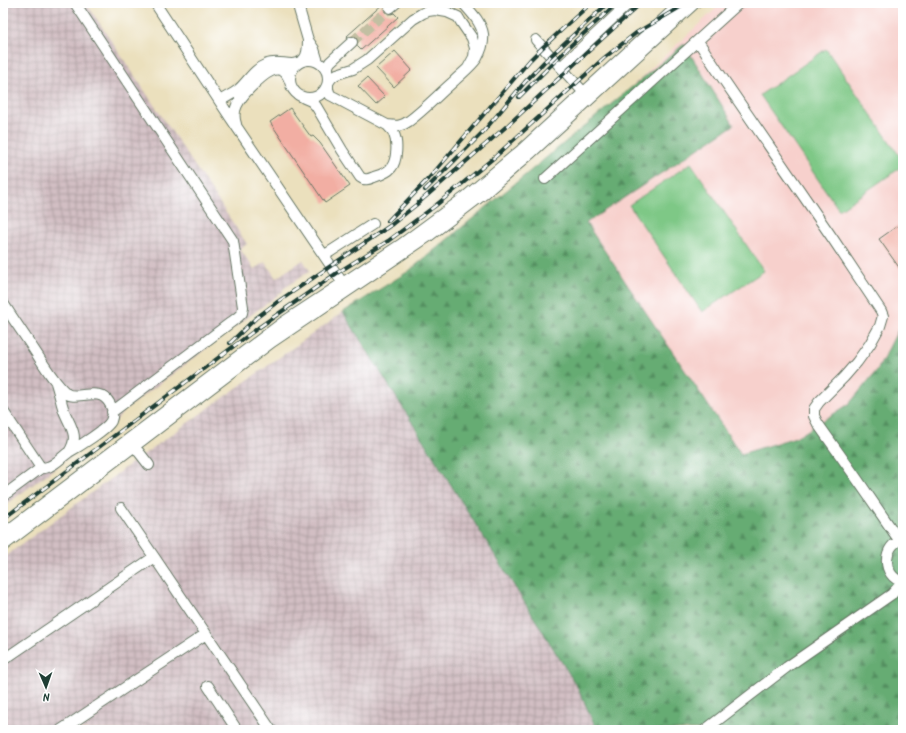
<svg xmlns="http://www.w3.org/2000/svg" width="906" height="733" viewBox="0 0 906 733" font-family="Kalam,sans-serif">
	<defs>
		<pattern id="industrial-grid" width="8" height="8" patternUnits="userSpaceOnUse"><rect width="8" height="8" fill="#d2bec3"/><path d="M0 4h8M4 0v8" fill="none" stroke="#aa9c9f"/></pattern>
		<pattern id="forest-firs" width="22" height="20" patternUnits="userSpaceOnUse"><rect width="22" height="20" fill="#66ac73"/><path d="M5 1l3.5 6h-7zM16 11l3.5 6h-7z" fill="#538d5f"/></pattern>
	</defs>
	<rect width="100%" height="100%" fill="#fff"/>
	<filter id="ink" filterUnits="userSpaceOnUse"><feTurbulence type="fractalNoise" baseFrequency=".025" numOctaves="2"/><feDisplacementMap in="SourceGraphic" scale="8" xChannelSelector="R" yChannelSelector="G"/><feConvolveMatrix kernelMatrix="1 2 1 2 8 2 1 2 1" color-interpolation-filters="sRGB"/></filter>
	<filter id="wash" filterUnits="userSpaceOnUse"><feTurbulence type="fractalNoise" baseFrequency=".012" numOctaves="4" result="noise"/><feDisplacementMap in="SourceGraphic" scale="16" xChannelSelector="R" yChannelSelector="G"/><feGaussianBlur stdDeviation="0.9" result="paint"/><feColorMatrix in="noise" values="0 0 0 0 0 0 0 0 0 0 0 0 0 0 0 0 0 1.4 0 .05"/><feComposite in="paint" operator="in"/></filter>
	<g filter="url(#wash)">
		<rect width="100%" height="100%" fill="#ebe0bd"/>
		<path fill="#f7d0cc" d="M722,3H903V730L362,335Z"/>
		<path fill="url(#industrial-grid)" d="M3,3H86L247,244L240,249L254,269L265,262L276,278L303,260L310,271L283,289V291L126,409L113,424L59,465L3,507Z
			M343,312L578,688L597,730H3V558L133,462Z"/>
		<path fill="url(#forest-firs)" stroke="#427454" d="M684,44L734,125L586,223L741,454L799,436L849,404L878,369L898,330L903,339V730H597L578,688L343,312L409,271Z"/>
		<path fill="#7ec886" stroke="#4e825d" d="M826,49L903,161V166L839,210L760,95Z
			M691,163L764,271L702,312L629,205Z"/>
		<g id="blocks">
			<path fill="#f2aea3" d="M384,3H385L384,9L385,12L391,14L394,13L398,17L361,50L357,46L358,41L357,37L354,36L348,37L347,36Z
				M395,51L412,70L394,87L376,68Z
				M367,78L385,97L376,105L358,86Z
				M290,108L311,137L313,136L320,143L350,186L325,203L270,122Z
				M903,222V273L879,239Z"/>
		</g>
	</g>
	<g filter="url(#ink)">
		<use href="#blocks" fill-opacity="0" stroke="#667664" stroke-width="1"/>
		<g fill="none" stroke-linecap="round" stroke-linejoin="round">
			<path stroke="#c2bfa2" stroke-width="10" stroke-dasharray="10 5" stroke-linecap="butt" d="M352,42L390,8"/>
			<g stroke="#667664" stroke-width="12">
				<path id="minor" d="M75,3L233,241L243,307L242,313L238,317L112,412
					M155,3L230,117L346,288
					M298,3L299,9L308,40
					M463,3C471,12 481,22 483,34C484,42 481,51 477,58C471,67 461,74 453,82C438,95 425,109 409,121L404,124L398,126L387,125L334,97L330,95L328,89V83L332,77L337,74L353,69L367,60L413,19L423,13L428,11L435,10L447,12L458,17L461,22L472,38L475,48L474,57L468,68
					M390,8L396,3
					M536,40L587,96
					M698,41L717,70L833,239L881,311L883,316L880,326L870,344L857,362L844,377L819,402L814,409V416L818,424L857,479L899,540
					M290 79a19 19 0 1 1 38 0a19 19 0 1 1-38 0Z
					M561,67L629,3
					M328,75V66L330,62L352,42
					M304,98L311,101L316,106L342,150L360,177C365,181 369,179 374,177C380,175 387,173 391,168C397,161 398,143 394,134C393,130 390,128 387,125
					M220,101C226,97 233,94 239,89C248,81 254,69 267,64C280,59 292,69 303,60C308,56 308,46 308,40L314,49L318,62
					M236,124C234,118 234,111 237,105C240,99 245,93 250,88C261,77 282,56 290,82
					M545,179L739,3
					M325,255L373,224
					M3,303C15,322 28,340 40,359C48,371 55,383 66,393C75,402 100,384 110,404C113,409 113,416 111,421C107,429 78,447 69,452C63,456 57,463 50,466C47,468 44,468 41,468
					M56,383C59,392 61,402 64,411C70,426 80,436 69,452
					M3,411L41,468L3,496
					M131,442L149,465
					M121,508L271,730
					M3,534L282,323L400,245L465,197L521,150L681,3
					M903,539C882,545 881,576 903,582
					M3,546L272,342L429,236L484,194L530,154L695,3
					M3,660L154,557
					M208,686L237,730
					M61,730L206,634
					M705,730L787,667L892,594L903,582"/>
			</g>
			<use href="#minor" stroke="#fff" stroke-width="10"/>
			<g stroke="#1f3d34" stroke-width="4">
				<path id="rail" d="M519,97L569,47L617,3
					M425,190L483,132L525,82L544,62L608,3
					M388,221L431,176L530,60L543,47L591,3
					M230,343L256,318L276,303L391,225L416,205L508,125L641,3
					M3,519L258,328L337,273L388,241L435,206L496,156L604,58L636,33L687,3"/>
			</g>
			<use href="#rail" stroke="#fff" stroke-width="2.5" stroke-dasharray="8" stroke-linecap="butt"/>
		</g>
	</g>
	<rect width="906" height="733" fill="none" stroke="#fff" stroke-width="16"/>
	<g transform="translate(46 687) rotate(178)" stroke="#ffffff" stroke-width="3" paint-order="stroke">
	<path d="M0-3L7 15L0 10L-7 15Z" fill="#1f3d34"/>
	<text y="-6" font-size="11" font-weight="bold" text-anchor="middle" fill="#1f3d34">N</text>
	</g>
</svg>
